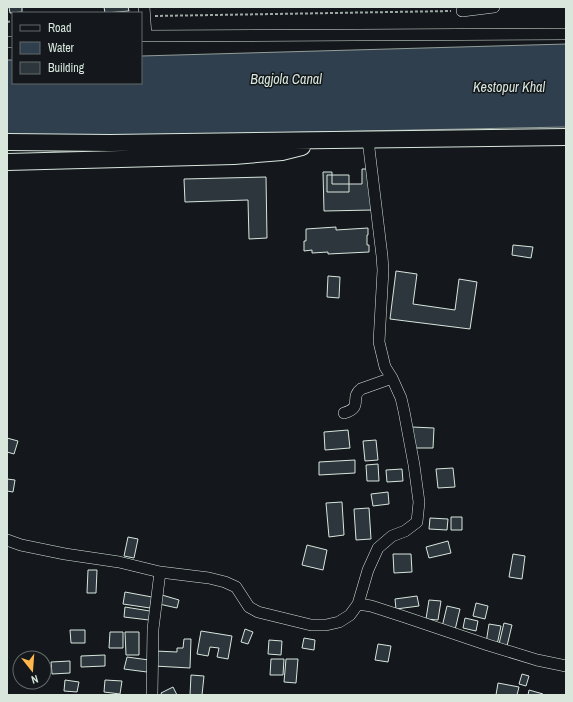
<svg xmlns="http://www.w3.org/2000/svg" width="573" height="702" viewBox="0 0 573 702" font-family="'Archivo Narrow',sans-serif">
	<rect width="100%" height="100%" fill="#14181c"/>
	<path fill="#2f3f4d" stroke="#939e99" d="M566,44V127L7,138V60H13V83H141V56Z"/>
	<path fill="#2c363c" stroke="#d8e6dc" d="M9,7H22V12L10,13Z
		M104,7H128L129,11L105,13Z
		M362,169H372L373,210L324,211L323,172H332V184H362Z
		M327,175H349V192H327Z
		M266,177L267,238L249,239L248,200L185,202L184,179Z
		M336,227V230L368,228V235H367V245H369V252L328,254V252L312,253V250L304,251V241H306V229Z
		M513,245L533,247L531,258L512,255Z
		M396,271L417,274L413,304L455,310L459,279L477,282L470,329L390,319Z
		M328,276L340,277L339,298L327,297Z
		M412,427L434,428L433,448H411Z
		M348,430L350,448L325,450L324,432Z
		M7,438L18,441L14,454L7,452Z
		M376,440L378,460L365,461L363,441Z
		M355,460V473L319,475V462Z
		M378,464L379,481H367L366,465Z
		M453,468L455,487L438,488L436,469Z
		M402,469L403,481L387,482L386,470Z
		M7,479L15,480L13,492L7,491Z
		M388,492L389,504L373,506L371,494Z
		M342,502L344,535L329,537L326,503Z
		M369,508L371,539L356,540L354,509Z
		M451,517H462V530H451Z
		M430,518L448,519L447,530L429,529Z
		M128,537L138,539L134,558L124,556Z
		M448,541L451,553L429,558L426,547Z
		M307,545L327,550L323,570L302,565Z
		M393,554H411L412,572L394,573Z
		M513,554L525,556L522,579L509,577Z
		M88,570H97L96,593H87Z
		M125,592L152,597L150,608L123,604Z
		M162,595L179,600L177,608L159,604Z
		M417,596L419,606L396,609L395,599Z
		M429,600L441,601L438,620L426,619Z
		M476,603L488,606L485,619L473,616Z
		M447,606L460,609L455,630L442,627Z
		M125,607L150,611L149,620L124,617Z
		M465,618L478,621L476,631L463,628Z
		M504,623L512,625L507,646L499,644Z
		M489,624L501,626L497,645L486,643Z
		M245,629L253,632L248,644L241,642Z
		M70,630H85V643H71Z
		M201,631L232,636L228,659L217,657L219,648L210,647L208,656L197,654Z
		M110,632H123V648H109Z
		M125,632H139V655H126Z
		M304,638L315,640L314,650L302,648Z
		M184,639H191L190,668L154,666L155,651L177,652V648H183Z
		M269,640L282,641L281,655L268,654Z
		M378,644L391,646L388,662L375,660Z
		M105,655V666L81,667V656Z
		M127,657L149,660L147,672L124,669Z
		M271,659H284L283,675H270Z
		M286,659H298L296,683L284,682Z
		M70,661V673L52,674L51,662Z
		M522,674L529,676L526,686L519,684Z
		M191,675L204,676L202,695H190Z
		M65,680L79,682L77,692L64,691Z
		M105,680L122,681L120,694L104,692Z
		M498,683L519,687L517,695H496Z
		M173,687L177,695H162L161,693Z
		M529,690L543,694V695H528Z"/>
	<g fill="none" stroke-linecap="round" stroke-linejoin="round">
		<g stroke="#d8e6dc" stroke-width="12">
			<path id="street" d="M144,7L146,36
				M462,11L494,7
				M141,36L566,34
				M7,42H13
				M344,413C364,407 349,398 361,389L392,378
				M7,540L21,545L65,554L119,562L160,572L209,578L225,582L236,587L249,607L258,612L311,625H326L339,622L350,615L358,604L371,606L405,617L488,645L537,660L566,666
				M358,604L368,570L378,548L392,536L405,531L417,522L419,502L414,465L404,411L401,398L392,378L385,367L379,342L383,270L382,256L368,140
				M152,695L153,629L160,572"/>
		</g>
		<g stroke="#d8e6dc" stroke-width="18">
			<path id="secondary" d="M7,142L110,143L566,137
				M7,162L234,156L282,152L302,147"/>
		</g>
		<path stroke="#9da8a2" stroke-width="2" stroke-dasharray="3 2" stroke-linecap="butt" d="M155,16L451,11
			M7,22L13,21"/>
		<use href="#street" stroke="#14181c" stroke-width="11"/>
		<use href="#secondary" stroke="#14181c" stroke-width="16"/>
	</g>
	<g text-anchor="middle" stroke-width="3" stroke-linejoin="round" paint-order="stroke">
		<g font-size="14" font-style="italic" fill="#d8e6dc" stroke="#14181c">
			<text x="286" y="84">Bagjola Canal</text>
			<text x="509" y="92">Kestopur Khal</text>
		</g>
	</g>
	<rect width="573" height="702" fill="none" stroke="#d8e6dc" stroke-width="16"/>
	<rect x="12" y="12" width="130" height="72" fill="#14181c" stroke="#626a69"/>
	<rect x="20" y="25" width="20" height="6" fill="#14181c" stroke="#626a69"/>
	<text x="48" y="32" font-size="12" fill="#d8e6dc">Road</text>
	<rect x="20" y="42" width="20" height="12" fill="#2f3f4d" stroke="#626a69"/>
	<text x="48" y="52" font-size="12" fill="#d8e6dc">Water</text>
	<rect x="20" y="62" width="20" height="12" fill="#2c363c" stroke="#626a69"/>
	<text x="48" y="72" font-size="12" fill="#d8e6dc">Building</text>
	<g transform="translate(32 670) rotate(163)"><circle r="19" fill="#14181c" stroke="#626a69"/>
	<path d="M0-3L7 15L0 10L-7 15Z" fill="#ffb74d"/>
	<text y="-6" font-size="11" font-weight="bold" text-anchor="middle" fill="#d8e6dc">N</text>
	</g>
</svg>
